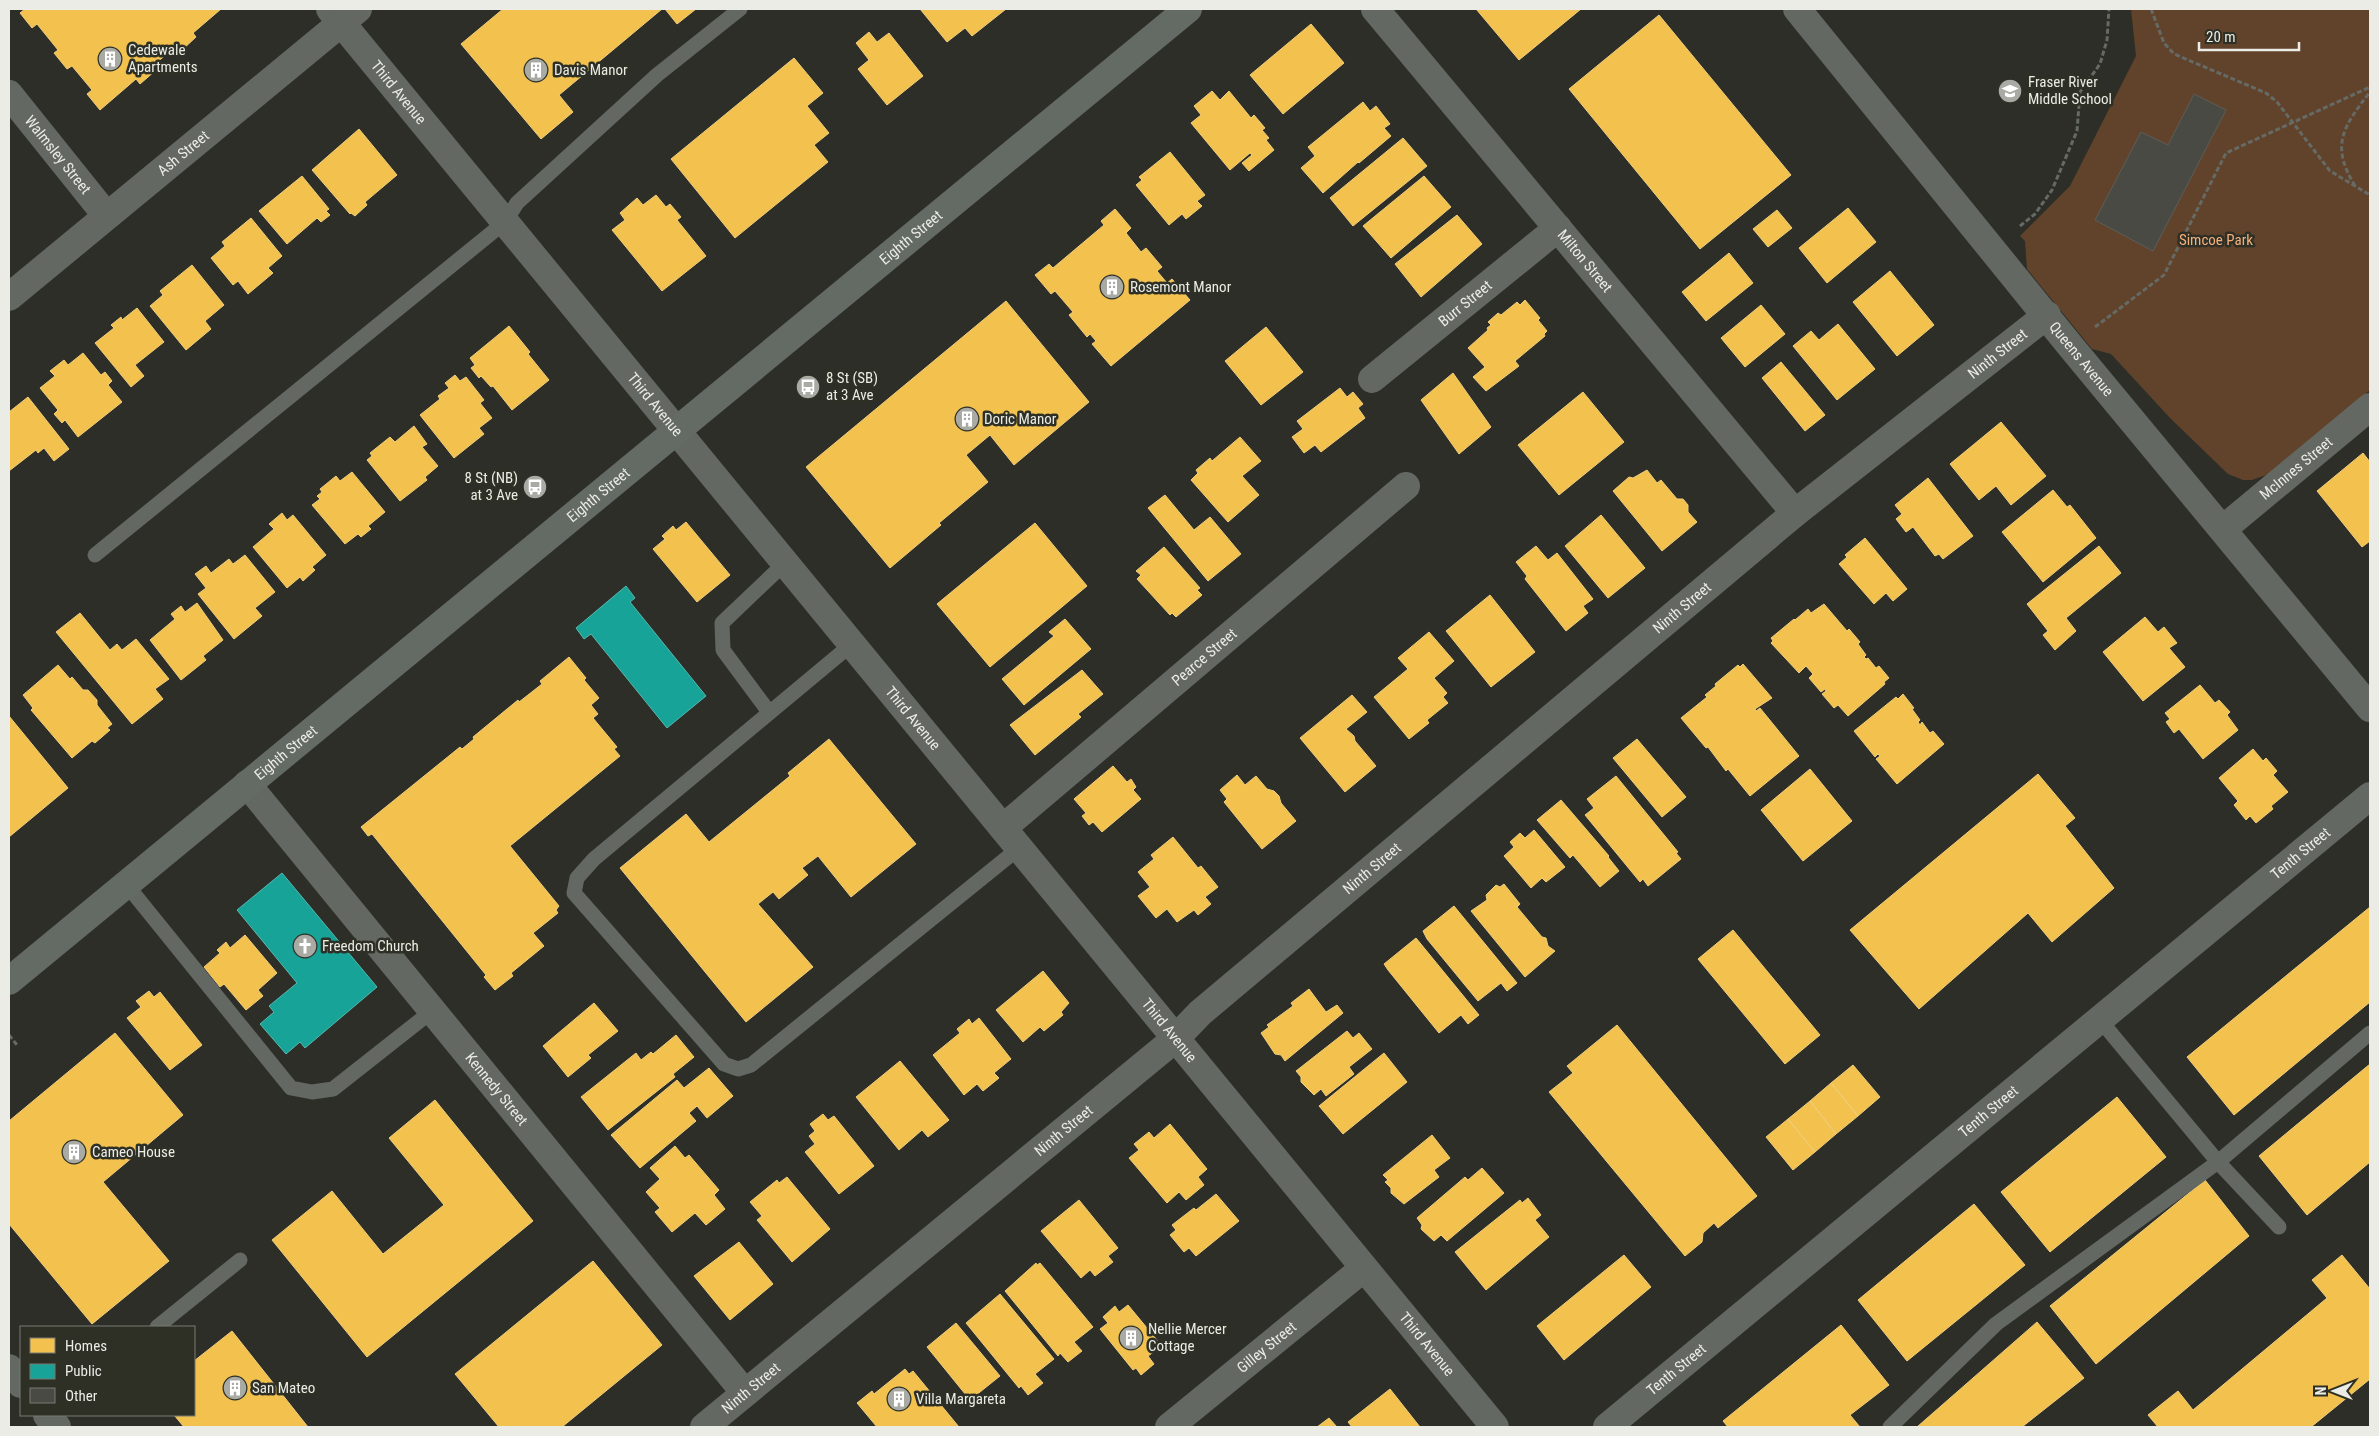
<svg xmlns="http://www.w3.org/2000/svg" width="2379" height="1436" viewBox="0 0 2379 1436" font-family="'Roboto Condensed',sans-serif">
	<rect width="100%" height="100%" fill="#2d2e28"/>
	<path fill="#61432b" d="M2131,9H2370V390L2269,474L2252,480H2243L2228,474L2171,419L2111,354L2092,349L2027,269L2025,241L2020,236L2070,186L2136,56Z"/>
	<path fill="#f2c14e" stroke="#f0ce7b" d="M25,9H221L193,33L196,37L182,50L178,45L151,67L155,71L140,84L136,79L100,110L87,94L92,90L72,66L67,69L54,53L58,50L37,24L32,28L20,13Z
		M503,9H662L559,95L573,112L541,139L461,44Z
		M665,9H696L677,24Z
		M920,9H1006L972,36L965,28L947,42Z
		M1476,9H1581L1519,60Z
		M1659,15L1791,175L1700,249L1569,89Z
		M1311,24L1344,63L1283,114L1250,75Z
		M869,32L877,42L889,33L923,76L887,105L858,69L869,60L856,43Z
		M794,58L823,93L807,106L829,133L814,145L828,162L735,238L671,159Z
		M1212,91L1220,100L1229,91L1251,118L1254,115L1265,128L1262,130L1269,138L1266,140L1274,150L1249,171L1242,163L1252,155L1250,153L1230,170L1191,123L1201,115L1194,106Z
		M1363,102L1370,111L1376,106L1390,124L1384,128L1391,136L1359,163L1358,162L1323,193L1301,168L1315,156L1308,147Z
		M359,129L397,175L365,202L367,205L355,216L351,213L350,214L312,170Z
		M1403,138L1427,166L1353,226L1330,198Z
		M1170,152L1205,195L1197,201L1202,206L1186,219L1182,214L1169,225L1136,185L1142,180L1139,177Z
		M302,176L329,209L326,211L330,215L321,222L317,218L287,244L259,211Z
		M1424,176L1451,207L1391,258L1363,226Z
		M656,195L666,207L670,204L681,217L677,220L706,256L662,291L612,230L625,220L620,213L637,198L643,205Z
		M1848,208L1876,242L1827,283L1799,248Z
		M1115,209L1131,228L1126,233L1141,252L1146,248L1162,267L1157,271L1167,283L1172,279L1190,300L1111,366L1092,344L1096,341L1090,334L1087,337L1069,315L1073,312L1055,291L1051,294L1035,275L1049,264L1053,268L1104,225L1101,221Z
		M1777,210L1792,228L1768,247L1753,229Z
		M1457,215L1482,244L1421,297L1395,264Z
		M251,218L282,256L268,268L273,273L248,294L238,281L233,285L211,258L225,246L222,242Z
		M1729,253L1753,283L1706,321L1682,292Z
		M192,265L224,305L205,321L211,329L186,350L150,306L163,295L160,291Z
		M1890,271L1934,325L1897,356L1853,302Z
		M1525,300L1540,318L1538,320L1547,331L1544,334L1545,336L1515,361L1519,366L1486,391L1473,377L1485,367L1468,348L1488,330L1487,328L1491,325L1488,322L1498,313L1501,315L1517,302L1520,305Z
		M1006,301L1089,402L1014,465L990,435L966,455L988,482L939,523L941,525L890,568L806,467Z
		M1761,305L1785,334L1745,367L1721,338Z
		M137,308L164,342L135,365L144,376L131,387L95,343L114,328L111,325L121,317L122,320Z
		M1838,324L1875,369L1837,400L1793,346L1811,331L1819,340Z
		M509,326L530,352L528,354L549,380L512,410L493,386L491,387L481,376L479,378L471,368L475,365L470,358Z
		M1266,327L1303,372L1261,405L1225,361Z
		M83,353L101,375L105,372L112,381L108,385L122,402L78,437L65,420L62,423L54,414L58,410L40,388L55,376L50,371L64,360L68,365Z
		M1781,362L1825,415L1805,431L1762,378Z
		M1453,373L1491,427L1459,454L1421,400Z
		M455,375L460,381L466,377L484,400L480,403L492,418L479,428L484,434L454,458L420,415L440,399L438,396L449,388L445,383Z
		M1340,388L1347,397L1353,392L1363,404L1358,408L1365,418L1321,452L1315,445L1304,453L1292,437L1303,429L1297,421Z
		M1583,392L1624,442L1559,495L1518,445Z
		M28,397L69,449L54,461L44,448L38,453L36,450L9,471V412Z
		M2001,422L2046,476L2011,505L1996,486L1979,500L1950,464Z
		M414,426L427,444L422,447L438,466L425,477L427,480L400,501L367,460L372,456L370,453L390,437L395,442Z
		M1240,437L1261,461L1242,476L1259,495L1228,522L1191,480L1198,473L1196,470L1210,458L1212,461Z
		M2363,453L2370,462V541L2362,547L2317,491Z
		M1647,470L1657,483L1661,480L1677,499H1683L1688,505V512L1697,522L1662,551L1613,491L1629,477L1633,478Z
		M352,472L385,512L368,526L371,529L361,537L358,534L345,544L312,505L320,499L317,496L322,492L320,489L336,476L340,481Z
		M1928,478L1973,536L1943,559L1939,554L1935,556L1913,527L1906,532L1896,519L1902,514L1895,505Z
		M2053,490L2067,507L2070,505L2096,538L2043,582L2002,532Z
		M1165,495L1194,530L1210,517L1241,554L1208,581L1148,508Z
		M282,513L287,520L293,515L326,555L312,567L315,570L303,581L300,577L287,588L253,547L274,529L269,524Z
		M1601,515L1645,568L1608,598L1565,546Z
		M686,522L730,575L697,602L653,549L665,539L662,536L673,526L676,530Z
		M1035,523L1087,586L990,667L937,604Z
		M1865,538L1907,589L1893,601L1886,593L1874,604L1839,564L1847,557L1845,555Z
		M1536,546L1548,560L1557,553L1593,599L1583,606L1588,613L1566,631L1525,579L1527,576L1516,562Z
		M2099,546L2121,573L2066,618L2076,631L2055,650L2043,635L2048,631L2027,604Z
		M1164,547L1200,588L1197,590L1202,595L1176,617L1172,613L1170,615L1137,579L1141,575L1136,571Z
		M245,555L275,592L255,608L262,616L234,639L198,594L206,588L195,574L206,566L211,573L229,559L233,564Z
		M1490,595L1535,652L1491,687L1446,631Z
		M197,603L223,640L203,656L206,660L181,680L150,640L175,619L171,614L181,606L185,612Z
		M1824,604L1847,631L1849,629L1860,642L1858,644L1866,655L1864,657L1866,659L1868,658L1876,668L1879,666L1889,678L1884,682L1885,684L1848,716L1838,705L1834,708L1822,694L1826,691L1825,689L1821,692L1809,678L1813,674L1806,666L1799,673L1771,643L1773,641L1771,638L1794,619L1795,620L1808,609L1811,613Z
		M80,613L110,650L117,644L122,650L136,639L169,679L155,689L163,699L132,724L56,632Z
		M2145,617L2158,632L2164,627L2177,643L2169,648L2185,667L2143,701L2103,652Z
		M1065,619L1091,649L1024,705L1002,679L1054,636L1049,632Z
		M1429,632L1454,661L1434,678L1447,693L1443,697L1448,703L1427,720L1429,723L1409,739L1374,697L1408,669L1398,658Z
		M569,657L586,678L584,680L599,698L591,705L598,714L593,718L617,747L614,749L620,756L510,846L559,906L556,910L558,913L533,933L544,946L511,973L513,976L495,990L484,977L486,975L372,834L368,836L361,827L460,747L462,749L474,739L473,737L518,700L519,702L542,684L540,681Z
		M1743,664L1772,698L1755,709L1756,711L1760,708L1799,756L1750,796L1728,769L1726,771L1708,747L1706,748L1681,718L1707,697L1705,695L1716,686L1715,684L1738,665L1740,667Z
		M58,665L70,679L72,677L83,690H88L97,700V705L112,724L107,728L110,730L95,743L92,741L72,758L31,710L33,708L23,695Z
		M1082,670L1103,694L1078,714L1081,717L1035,755L1010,725Z
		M2200,685L2215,703L2219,700L2230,712L2227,715L2238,730L2203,759L2179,729L2174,733L2166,722L2170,719L2165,713Z
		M1903,694L1914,708L1912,709L1920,720L1918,722L1920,725L1922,722L1930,733L1933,731L1944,744L1897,784L1876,759L1880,756L1878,754L1875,757L1854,731L1896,697L1898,699Z
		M1352,695L1367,712L1346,729L1354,736L1355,741L1376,766L1345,792L1300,738Z
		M9,716L68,788L9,837Z
		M829,739L916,844L851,897L818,856L802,868L808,875L779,899L773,892L758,904L813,967L746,1022L620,868L686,814L709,842L790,776L788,773Z
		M1637,739L1686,797L1662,817L1613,758Z
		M2253,749L2263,761L2266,758L2277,771L2273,775L2288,792L2271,806L2273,809L2256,823L2250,816L2246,820L2234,805L2238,801L2219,778Z
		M1113,766L1127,782L1131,779L1136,787L1133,790L1141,799L1102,832L1093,822L1089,825L1082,816L1086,813L1074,799Z
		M1810,769L1852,821L1803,861L1761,810Z
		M2038,774L2075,818L2065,826L2114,888L2052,942L2028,913L1919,1009L1850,930Z
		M1237,775L1245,785L1256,776L1267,789L1274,791L1279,796L1281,803L1296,821L1262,849L1224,802L1227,799L1220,790Z
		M1616,776L1678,852L1676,853L1681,859L1648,886L1643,879L1640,882L1585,815L1594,808L1587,799Z
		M1561,800L1609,856L1608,857L1619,871L1600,887L1573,855L1570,858L1537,820Z
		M1534,830L1565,867L1546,882L1542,878L1531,888L1504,856L1514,847L1510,842L1520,833L1525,838Z
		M1173,837L1198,868L1201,866L1218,887L1205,897L1211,904L1198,915L1194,910L1177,922L1167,909L1156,918L1138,896L1150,887L1138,872L1154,859L1151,855Z
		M1504,884L1520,904L1517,907L1542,937L1546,938L1548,946L1555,951L1525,977L1471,911L1487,900L1486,895L1496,885L1500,887Z
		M1454,906L1517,983L1507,991L1501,983L1478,1001L1427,939L1423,931Z
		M2370,907V1002L2234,1115L2187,1057Z
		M1733,930L1820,1035L1785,1064L1698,959Z
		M245,935L277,973L258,990L263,996L246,1010L224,984L220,987L204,967L220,953L217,950L226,942L230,948Z
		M1416,938L1479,1015L1468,1024L1461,1015L1439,1033L1388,970L1384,964Z
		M1043,971L1069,1003L1061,1012L1063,1015L1044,1031L1040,1027L1023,1042L996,1010Z
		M1309,989L1326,1012L1337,1005L1343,1013L1285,1061L1281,1055L1275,1054L1261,1033L1269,1027L1267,1025L1293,1006L1291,1003Z
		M149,991L154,997L160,992L202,1045L170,1070L127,1018L141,1007L136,1001Z
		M594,1003L618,1031L588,1055L591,1058L568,1077L543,1046Z
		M979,1018L1011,1059L994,1073L999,1078L983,1091L977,1084L964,1095L933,1055L960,1033L957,1029L969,1019L972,1024Z
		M1617,1025L1757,1196L1718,1228L1714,1223L1703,1233L1702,1242L1685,1256L1549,1092L1573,1073L1567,1066Z
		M1347,1031L1353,1038L1359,1033L1372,1049L1349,1067L1354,1074L1326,1096L1321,1089L1314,1095L1301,1082V1077L1296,1071Z
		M115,1033L183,1115L103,1182L169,1261L92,1324L9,1224V1121Z
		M676,1035L694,1057L673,1074L675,1077L608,1130L581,1097L636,1053L641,1060L651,1052L653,1054Z
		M1384,1053L1407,1082L1343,1134L1319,1106Z
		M900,1061L949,1120L928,1137L922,1130L899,1150L856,1097Z
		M2370,1064V1162L2307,1215L2259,1156Z
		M1853,1065L1880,1097L1858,1116L1831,1083Z
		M709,1068L733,1096L707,1118L697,1106L689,1113L696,1121L640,1168L611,1135L677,1080L684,1088Z
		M1831,1083L1858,1116L1836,1134L1810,1101Z
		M2117,1097L2166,1157L2050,1252L2001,1192Z
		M435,1100L533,1221L367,1357L272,1240L332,1191L383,1254L444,1205L389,1138Z
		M1810,1101L1836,1134L1815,1152L1788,1119Z
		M823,1114L828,1120L834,1116L874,1166L839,1194L805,1152L815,1144L809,1136L815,1131L810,1124Z
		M1788,1119L1815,1152L1793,1170L1766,1137Z
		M1170,1124L1207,1169L1198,1177L1204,1185L1186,1200L1179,1192L1167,1203L1129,1158L1139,1150L1134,1144L1149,1132L1154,1138Z
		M1432,1135L1450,1158L1434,1170L1439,1177L1404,1204L1391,1193V1188L1385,1182L1388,1180L1383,1175Z
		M675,1146L685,1158L689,1155L719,1190L714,1195L725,1209L706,1225L695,1213L672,1232L655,1212L660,1208L646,1192L660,1179L650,1168Z
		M1482,1168L1504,1193L1447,1241L1441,1235L1434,1241L1421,1229L1422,1225L1417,1218L1465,1177L1468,1180Z
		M787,1177L830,1229L792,1262L757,1220L762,1216L750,1202L777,1180L779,1183Z
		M2205,1180L2249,1236L2096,1364L2050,1306Z
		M1216,1194L1239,1221L1196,1256L1189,1248L1184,1252L1170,1235L1176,1230L1172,1225L1194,1208L1196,1210Z
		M1528,1198L1541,1215L1535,1220L1549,1237L1486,1290L1455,1252L1520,1200L1522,1203Z
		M1079,1200L1118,1248L1108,1256L1113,1262L1095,1276L1090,1270L1081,1278L1041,1231Z
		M1974,1204L2025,1265L1907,1361L1858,1300Z
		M739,1242L773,1284L730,1320L694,1276Z
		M1624,1255L1651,1287L1564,1360L1537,1326Z
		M2342,1255L2370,1289V1379L2311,1427H2158L2148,1415L2178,1391L2193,1410L2327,1298L2312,1280Z
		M593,1261L662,1345L562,1427H499L455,1374Z
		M1036,1263L1037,1265L1040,1263L1093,1327L1074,1342L1082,1351L1068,1362L1060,1353L1058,1356L1005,1291Z
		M1000,1294L1054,1359L1035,1374L1043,1383L1028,1395L1021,1386L1019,1388L966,1323Z
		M1128,1305L1162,1346L1148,1356L1154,1364L1141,1375L1136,1368L1133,1370L1100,1329L1108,1323L1103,1317L1115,1306L1119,1312Z
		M2037,1322L2084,1378L2022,1427H1917Z
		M956,1323L1000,1376L970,1400L927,1347Z
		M1841,1325L1889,1385L1850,1415L1860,1427H1728L1723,1421Z
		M232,1331L308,1427H184L174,1415H194V1361Z
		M905,1369L909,1374L913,1371L959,1427H877L857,1403L872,1391L874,1394Z
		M1390,1389L1420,1427H1352L1348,1422Z
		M1329,1418L1337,1427H1317Z"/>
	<path fill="#17a398" stroke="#56b9af" d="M626,586L635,598L630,602L706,696L667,728L591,634L584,639L576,628Z
		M282,873L377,987L305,1048L300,1042L286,1054L260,1024L274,1012L269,1006L297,983L237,910Z"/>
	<path fill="#4a4a45" stroke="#5d5d58" d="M2194,94L2226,110L2153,251L2095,220L2141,132L2168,145Z"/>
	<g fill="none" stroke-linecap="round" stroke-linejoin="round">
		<path stroke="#666a64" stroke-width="3" stroke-dasharray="5 2.5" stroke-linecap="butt" d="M2151,9L2164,43L2174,54L2266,93L2277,102L2330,171L2370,195
			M2355,186C2330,145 2343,127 2370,92
			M2020,226L2035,214L2052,190L2077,131L2080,92L2100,64L2107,40L2109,9
			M2095,327L2164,275L2226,153L2370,87
			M9,1035L17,1045"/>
		<path stroke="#636862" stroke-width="15" d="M95,555L505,222L517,203L657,75L740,9
			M852,644L594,859L577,878L574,893L724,1064L738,1069L751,1065L1019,848
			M769,712L723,650L722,623L785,563
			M126,884L291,1088L312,1092L333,1089L432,1011
			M2100,1020L2218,1162L2279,1227
			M157,1327L240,1260
			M1890,1427L1996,1324L2218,1162L2370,1033"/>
		<g stroke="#636862" stroke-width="28">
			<path id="s1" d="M330,9L1495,1427"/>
			<path id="s2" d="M1375,9L1795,513"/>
			<path id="s3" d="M1797,9L2072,348L2370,708"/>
			<path id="s4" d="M9,94L106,215"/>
			<path id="s5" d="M9,297L358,9"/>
			<path id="s6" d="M1372,379L1558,228"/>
			<path id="s7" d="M2223,529L2370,407"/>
			<path id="s8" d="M247,784L745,1393"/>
			<path id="s9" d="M1003,828L1406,486"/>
			<path d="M9,1368L21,1384"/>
			<path d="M47,1415L57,1427"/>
			<path id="s10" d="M704,1427L1175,1039L1200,1013L1795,513L2047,315"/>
			<path id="s11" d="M1169,1427L1364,1268"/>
			<path id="s12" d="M1607,1427L2370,796"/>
		</g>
		<path stroke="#646a64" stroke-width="28" id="s13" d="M9,981L1188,9"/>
	</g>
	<defs>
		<g id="building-disc" transform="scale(1.25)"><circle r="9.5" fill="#a8aaa3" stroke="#2e3026"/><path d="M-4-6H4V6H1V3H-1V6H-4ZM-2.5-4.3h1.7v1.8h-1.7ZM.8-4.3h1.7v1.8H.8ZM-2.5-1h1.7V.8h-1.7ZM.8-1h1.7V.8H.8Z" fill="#fff"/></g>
		<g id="school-disc" transform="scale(1.25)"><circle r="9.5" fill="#a8aaa3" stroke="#2e3026"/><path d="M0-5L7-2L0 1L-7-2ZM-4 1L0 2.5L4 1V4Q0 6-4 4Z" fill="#fff"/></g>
		<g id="bus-disc" transform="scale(1.25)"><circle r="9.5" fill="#a8aaa3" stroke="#2e3026"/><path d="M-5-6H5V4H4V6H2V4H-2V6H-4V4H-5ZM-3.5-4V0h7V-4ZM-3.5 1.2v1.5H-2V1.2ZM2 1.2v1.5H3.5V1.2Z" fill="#fff"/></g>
		<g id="church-disc" transform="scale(1.25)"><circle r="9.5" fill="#a8aaa3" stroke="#2e3026"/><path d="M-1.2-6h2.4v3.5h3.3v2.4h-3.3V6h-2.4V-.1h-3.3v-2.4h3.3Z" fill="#fff"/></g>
	</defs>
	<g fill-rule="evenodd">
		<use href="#building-disc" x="110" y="59"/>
		<use href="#building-disc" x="536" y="70"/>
		<use href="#school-disc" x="2010" y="91"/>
		<use href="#building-disc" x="1112" y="287"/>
		<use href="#bus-disc" x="808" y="387"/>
		<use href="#building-disc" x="967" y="419"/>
		<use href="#bus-disc" x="535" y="487"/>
		<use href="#church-disc" x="305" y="946"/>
		<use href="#building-disc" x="74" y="1152"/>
		<use href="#building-disc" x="1131" y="1338"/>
		<use href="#building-disc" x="235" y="1388"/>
		<use href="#building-disc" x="899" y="1399"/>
	</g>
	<g text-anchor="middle" stroke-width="5" stroke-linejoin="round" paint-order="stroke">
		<g font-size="15" fill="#eaece5" stroke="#2e3026" text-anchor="start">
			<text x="128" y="55">Cedewale<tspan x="128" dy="17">Apartments</tspan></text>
			<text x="554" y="75">Davis Manor</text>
			<text x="2028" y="87">Fraser River<tspan x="2028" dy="17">Middle School</tspan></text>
			<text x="1130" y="292">Rosemont Manor</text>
			<text x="826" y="383">8 St (SB)<tspan x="826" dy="17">at 3 Ave</tspan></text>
			<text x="984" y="424">Doric Manor</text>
			<text x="518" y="483" text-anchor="end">8 St (NB)<tspan x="518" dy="17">at 3 Ave</tspan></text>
			<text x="322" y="951">Freedom Church</text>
			<text x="92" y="1157">Cameo House</text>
			<text x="1148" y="1334">Nellie Mercer<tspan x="1148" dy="17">Cottage</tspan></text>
			<text x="252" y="1393">San Mateo</text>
			<text x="916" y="1404">Villa Margareta</text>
		</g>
		<g font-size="15" fill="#eaece5" stroke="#2e3026">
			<text dy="5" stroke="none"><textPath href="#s1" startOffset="108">Third Avenue</textPath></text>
			<text dy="5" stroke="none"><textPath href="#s5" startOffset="226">Ash Street</textPath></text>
			<text dy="5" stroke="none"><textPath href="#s4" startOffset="78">Walmsley Street</textPath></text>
			<text dy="5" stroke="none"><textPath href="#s13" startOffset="1169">Eighth Street</textPath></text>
			<text dy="5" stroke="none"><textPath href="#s2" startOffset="328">Milton Street</textPath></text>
			<text dy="5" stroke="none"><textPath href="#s6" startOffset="120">Burr Street</textPath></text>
			<text dy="5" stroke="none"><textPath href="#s10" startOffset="1681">Ninth Street</textPath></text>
			<text dy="5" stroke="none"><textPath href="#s3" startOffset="451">Queens Avenue</textPath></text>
			<text dy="5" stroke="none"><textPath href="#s1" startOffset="512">Third Avenue</textPath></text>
			<text dy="5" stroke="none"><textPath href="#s7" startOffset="95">McInnes Street</textPath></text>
			<text dy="5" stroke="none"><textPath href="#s13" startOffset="764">Eighth Street</textPath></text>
			<text dy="5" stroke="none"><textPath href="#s10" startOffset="1276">Ninth Street</textPath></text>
			<text dy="5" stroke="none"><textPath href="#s9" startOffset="264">Pearce Street</textPath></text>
			<text dy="5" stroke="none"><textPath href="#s1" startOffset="918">Third Avenue</textPath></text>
			<text dy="5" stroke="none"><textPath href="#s13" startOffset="359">Eighth Street</textPath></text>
			<text dy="5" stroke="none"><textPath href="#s12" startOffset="900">Tenth Street</textPath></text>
			<text dy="5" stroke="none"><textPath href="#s10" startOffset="871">Ninth Street</textPath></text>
			<text dy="5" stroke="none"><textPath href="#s1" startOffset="1322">Third Avenue</textPath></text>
			<text dy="5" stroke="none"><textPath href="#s8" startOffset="394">Kennedy Street</textPath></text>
			<text dy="5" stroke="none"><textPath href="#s12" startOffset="495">Tenth Street</textPath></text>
			<text dy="5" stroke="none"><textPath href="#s10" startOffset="466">Ninth Street</textPath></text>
			<text dy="5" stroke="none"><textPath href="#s1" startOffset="1728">Third Avenue</textPath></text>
			<text dy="5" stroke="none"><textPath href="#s11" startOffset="126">Gilley Street</textPath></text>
			<text dy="5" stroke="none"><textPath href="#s12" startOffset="90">Tenth Street</textPath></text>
			<text dy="5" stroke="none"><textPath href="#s10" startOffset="61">Ninth Street</textPath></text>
		</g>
		<g font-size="15" fill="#f7b07c" stroke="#2e3026">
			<text x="2216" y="245">Simcoe Park</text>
		</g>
	</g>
	<rect width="2379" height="1436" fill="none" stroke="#eaece5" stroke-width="20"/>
	<rect x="20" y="1326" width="175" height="90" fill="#2e3026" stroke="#797b72"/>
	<rect x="30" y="1338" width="25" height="15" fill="#f2c14e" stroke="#797b72"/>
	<text x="65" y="1351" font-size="15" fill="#eaece5">Homes</text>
	<rect x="30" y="1364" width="25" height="15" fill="#17a398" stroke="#797b72"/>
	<text x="65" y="1376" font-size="15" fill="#eaece5">Public</text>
	<rect x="30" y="1388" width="25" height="15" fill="#4a4a45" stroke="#797b72"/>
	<text x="65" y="1401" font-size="15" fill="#eaece5">Other</text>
	<g transform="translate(2334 1391) rotate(270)" stroke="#2e3026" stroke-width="4" paint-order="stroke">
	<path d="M0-4L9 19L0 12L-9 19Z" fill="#eaece5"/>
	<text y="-8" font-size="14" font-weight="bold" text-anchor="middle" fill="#eaece5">N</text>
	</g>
	<path d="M2199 42v8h100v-8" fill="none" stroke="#eaece5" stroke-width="2.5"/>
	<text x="2206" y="42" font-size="15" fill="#eaece5" stroke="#2e3026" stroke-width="4" paint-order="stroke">20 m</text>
</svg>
